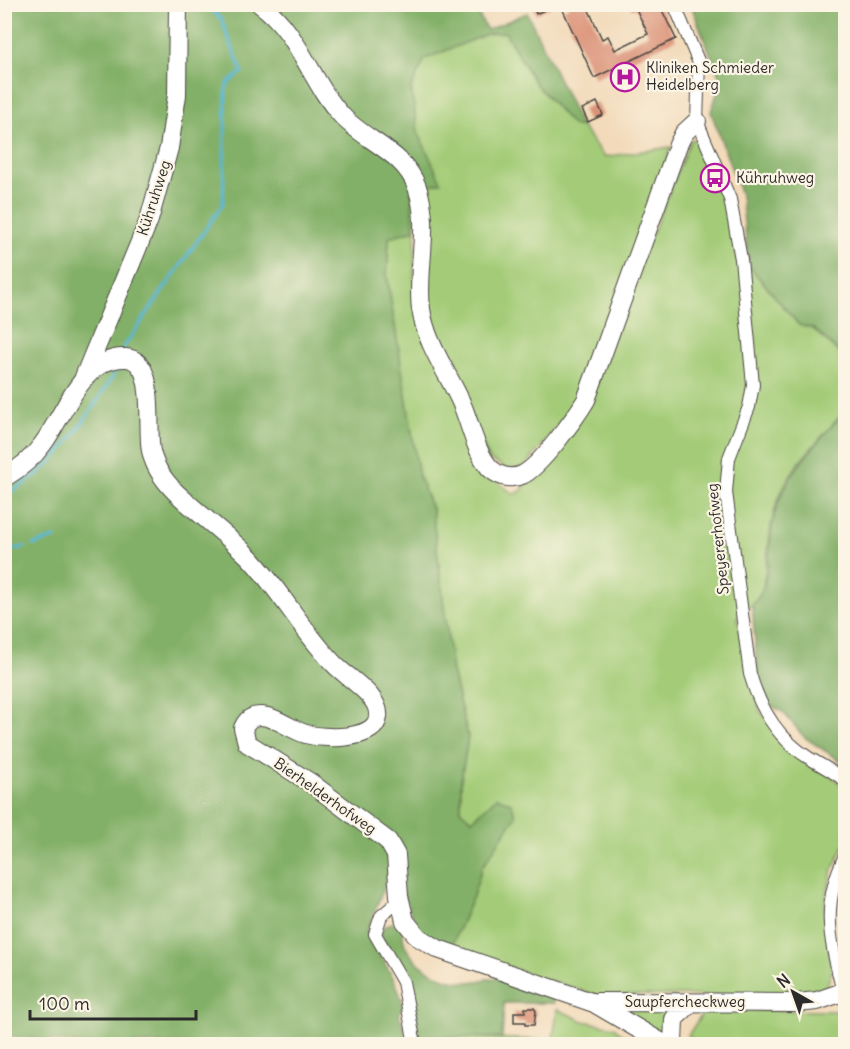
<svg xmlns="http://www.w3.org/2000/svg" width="850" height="1049" viewBox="0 0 850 1049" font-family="Delius,sans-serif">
	<rect width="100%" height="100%" fill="#fcf5e5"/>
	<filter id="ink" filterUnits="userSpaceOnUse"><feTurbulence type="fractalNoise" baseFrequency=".0167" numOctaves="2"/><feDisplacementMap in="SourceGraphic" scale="12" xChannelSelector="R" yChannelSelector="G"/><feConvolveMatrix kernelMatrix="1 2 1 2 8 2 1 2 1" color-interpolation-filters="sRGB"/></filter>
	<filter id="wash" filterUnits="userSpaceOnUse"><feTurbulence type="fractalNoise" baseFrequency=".008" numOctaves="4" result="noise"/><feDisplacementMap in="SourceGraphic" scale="24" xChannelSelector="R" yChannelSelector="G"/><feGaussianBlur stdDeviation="1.35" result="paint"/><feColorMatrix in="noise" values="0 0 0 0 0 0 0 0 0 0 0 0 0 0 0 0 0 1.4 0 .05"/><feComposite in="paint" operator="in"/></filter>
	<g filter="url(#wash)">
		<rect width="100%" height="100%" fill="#f2daba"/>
		<path fill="#a4cc78" stroke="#687c52" stroke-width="1.5" d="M505,32L535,83L573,125L581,126L604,157L671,147L587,387L526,466L509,470L490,460L426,310V201L429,185L440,182L418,132L411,88L424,59L487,34Z
			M691,139L699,141L728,206L739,270L749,266L799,325L813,329L845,358V410C823,438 793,462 780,495C767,525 769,560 762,591L758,600L737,617L760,712L845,788V843L832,871L824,908L832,971L827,985L820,991L804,996L595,995L450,949L473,896L482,867L495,846L461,811V780L468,737L452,672L432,509L419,477L387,276L389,237L414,230L411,190L417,200L414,278L497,481L513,494L520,492L573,427Z
			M615,1006L676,1007L667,1040Z
			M557,1009L583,1021L614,1027L624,1036L649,1044H419L418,1036L553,1040Z
			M705,1010L842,1011V1015H845V1044H699L688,1035Z"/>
		<path fill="#83b068" stroke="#576e4a" stroke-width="1.5" d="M5,5H473L487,30L527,13L581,126H573L535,83L505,32L487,34L425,59L411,88L418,132L441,182L411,190L414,230L389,237L387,276L419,477L432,509L452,672L468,737L461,780V811L472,820L497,797L511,803L516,816L482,867L473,896L450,949L419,930L391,869L366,934C380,959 398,977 403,1007L399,1014L407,1038L395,1040V1044H81L5,1036Z
			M691,5H845V358L814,329L799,325L749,266L741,195L711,112L721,81Z
			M845,410V764L804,737L783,712L770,705L758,677L752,605C771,587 768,551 772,526C780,476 815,448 845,410Z
			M391,923L403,928C399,958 438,981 464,982C475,983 487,978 497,978C510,979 537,992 551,997L554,1003H504L502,1038L418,1036C417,996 404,969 381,937L382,928Z"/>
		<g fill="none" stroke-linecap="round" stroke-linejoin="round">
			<path stroke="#56b7d5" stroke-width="3" d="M121,351L223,204L226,89L228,83L242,72L221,19L205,4
				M4,495C56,471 84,421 113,376L116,366
				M33,545L55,538
				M4,551L25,547"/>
		</g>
		<g id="blocks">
			<path fill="#da8f75" d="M532,4H557L536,14Z
				M571,4H586L602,39L608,36L615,50L648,34L636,9H631L627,4H659L676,39L594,78L563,10Z
				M597,102L603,115L588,122L582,109Z
				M525,1008H534L536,1011L534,1025H525V1022H514V1012H525Z"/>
		</g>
	</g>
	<g filter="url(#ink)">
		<use href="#blocks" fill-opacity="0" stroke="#494540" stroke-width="1.5"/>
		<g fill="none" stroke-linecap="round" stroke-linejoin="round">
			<g stroke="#494540" stroke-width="14">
				<path id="street" d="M674,4L699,63L697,121L730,199L741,259L753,385L749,407L729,458L726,492L750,674C760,709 778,739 809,758C821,765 834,772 846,781
					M400,900L381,916L375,934L403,982L415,1044
					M843,992C830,939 820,905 846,854"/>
			</g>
			<g stroke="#494540" stroke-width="20">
				<path id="secondary" d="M260,4C300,33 310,82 343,117C367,142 404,152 417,187C431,226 416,269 421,309C426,343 446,370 460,400C470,421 474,449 489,467C497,476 510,480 522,475C539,468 576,417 586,400L678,145L684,133L697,121
					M84,377L149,220L169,148L177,95L178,4
					M4,478C19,469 32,459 42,445C64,417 81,356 126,358C158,360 146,427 151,451C155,470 168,486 183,499C204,518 228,536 248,556C281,590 303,633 336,666C348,678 381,697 378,717C375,741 323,739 306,734C291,730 276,716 260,716C251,716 246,721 243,728L247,743L311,783L388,841L396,855L399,896L405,921L418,937L438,949L594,1003L664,1044
					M596,1002L797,1003L817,1001L846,991
					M673,1044L674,1019L691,1003"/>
			</g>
			<use href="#street" stroke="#fff" stroke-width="12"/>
			<use href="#secondary" stroke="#fff" stroke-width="18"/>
		</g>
	</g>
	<defs>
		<g id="hospital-ring" transform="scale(1.5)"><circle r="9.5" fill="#fcf5e5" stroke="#b5179e" stroke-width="1.5"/><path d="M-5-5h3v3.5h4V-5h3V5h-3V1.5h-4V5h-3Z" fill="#b5179e"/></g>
		<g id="bus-ring" transform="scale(1.5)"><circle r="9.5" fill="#fcf5e5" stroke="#b5179e" stroke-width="1.5"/><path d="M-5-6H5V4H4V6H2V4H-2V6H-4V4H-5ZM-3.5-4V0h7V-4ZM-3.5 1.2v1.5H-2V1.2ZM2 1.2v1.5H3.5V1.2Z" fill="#b5179e"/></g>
	</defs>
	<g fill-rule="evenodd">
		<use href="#hospital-ring" x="625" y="77"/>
		<use href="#bus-ring" x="715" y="178"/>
	</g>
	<g text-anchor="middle" stroke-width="4.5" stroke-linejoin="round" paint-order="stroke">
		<g font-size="15" fill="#2b2b2b" stroke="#fcf5e5" text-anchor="start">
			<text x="646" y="73">Kliniken Schmieder<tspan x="646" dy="17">Heidelberg</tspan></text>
			<text x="736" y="183">Kühruhweg</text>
		</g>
		<g font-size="15" fill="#2b2b2b" stroke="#fcf5e5">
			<text transform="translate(154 198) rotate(-72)" y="5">Kühruhweg</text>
			<text transform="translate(718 539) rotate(-96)" y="5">Speyererhofweg</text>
			<text transform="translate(325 796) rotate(35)" y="5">Bierhelderhofweg</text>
			<text x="685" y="1007">Saupfercheckweg</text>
		</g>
	</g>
	<rect width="850" height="1049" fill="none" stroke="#fcf5e5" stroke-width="24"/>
	<g transform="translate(793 992) rotate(320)" stroke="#fcf5e5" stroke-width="4.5" paint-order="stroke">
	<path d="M0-4.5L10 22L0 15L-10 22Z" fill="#2b2b2b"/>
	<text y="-9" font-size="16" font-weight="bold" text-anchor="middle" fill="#2b2b2b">N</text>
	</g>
	<path d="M30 1010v9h166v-9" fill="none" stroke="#2b2b2b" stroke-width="3"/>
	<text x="39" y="1010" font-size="18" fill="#2b2b2b" stroke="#fcf5e5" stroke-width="4.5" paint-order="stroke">100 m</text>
</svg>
